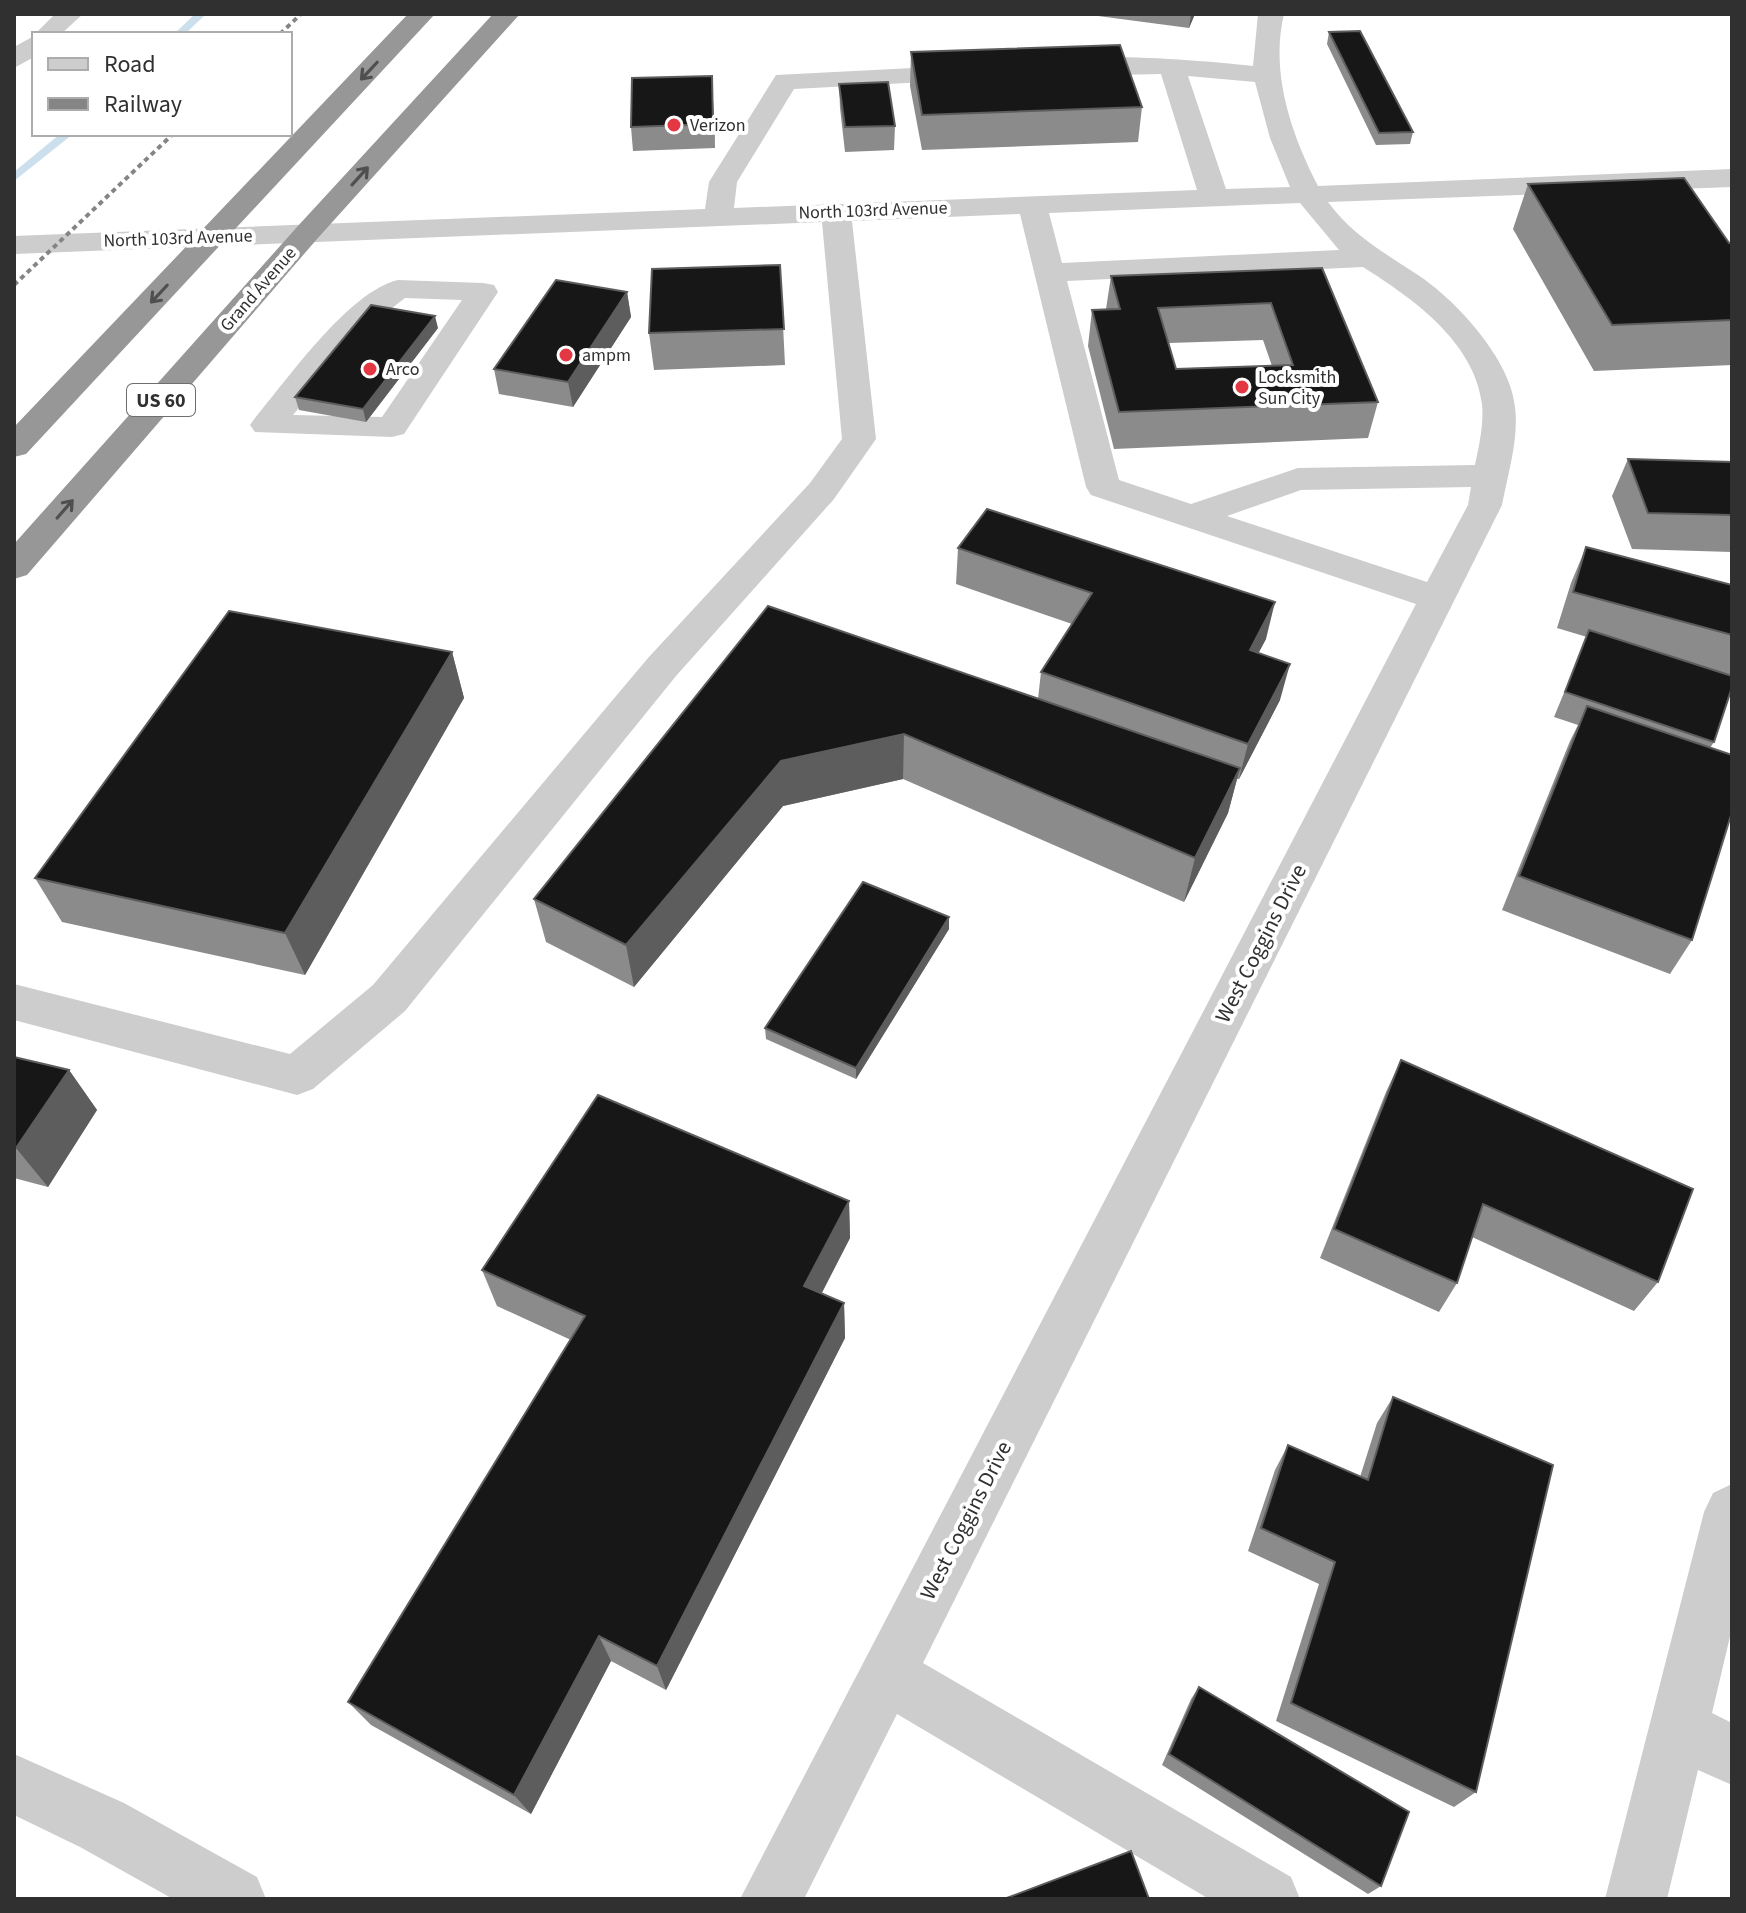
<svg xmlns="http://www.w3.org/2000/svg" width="1746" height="1913" viewBox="0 0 1746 1913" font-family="'Source Sans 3',sans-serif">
	<rect width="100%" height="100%" fill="#fff"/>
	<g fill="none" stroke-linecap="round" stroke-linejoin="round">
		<path fill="#cbe0ec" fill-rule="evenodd" d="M195,14H206L185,34H174Z
			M60,134H73L14,181V172Z"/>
		<path fill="#cdcdcd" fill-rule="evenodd" d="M55,14H83L61,34L34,35Z
			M1258,14H1284C1270,72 1291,134 1318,186L1732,169V187L1328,202C1353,236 1385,253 1418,275C1456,300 1511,360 1515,407C1519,439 1508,473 1502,505L923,1663L1291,1877L1300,1899H1209L897,1714L804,1899H740L1416,604L1091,495L1086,487L1020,214L852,221L876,439L834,499L676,676L405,1011L313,1089L297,1095L14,1020V984L290,1054L373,985L648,658L810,483L842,439L822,222L14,254V236L705,209L709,182L776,75L972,65L981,67L985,73L981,79L794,89L737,182L734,208L1197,190L1161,74L1068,76L1055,68C1069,47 1223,63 1253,66ZM1188,76L1255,82L1270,138L1290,187L1226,189ZM1300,203L1339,250L1062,263L1049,213ZM1363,267C1412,298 1474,341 1482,404C1484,424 1479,446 1475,465L1298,468L1191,504L1119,480L1067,281ZM1471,487L1468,505L1427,582L1227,516L1301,490Z
			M34,36V57L14,68V47Z
			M398,280L483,283L494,285L498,292L404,434L392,437L255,432L250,425L255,418C288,379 348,292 398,280ZM405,298L462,300L382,417L293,415L361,332Z
			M1732,1484V1628L1712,1713L1732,1723V1785L1698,1770L1667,1899H1605L1704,1512L1713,1493Z
			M14,1754L124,1803L257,1877L266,1899H173L80,1847L14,1815Z"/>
		<path fill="#979797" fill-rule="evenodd" d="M408,14H435L26,454L14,457V427Z
			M493,14H520L317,239L27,575L14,579V544L297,227Z"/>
		<path stroke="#858585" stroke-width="4" stroke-dasharray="5 4" stroke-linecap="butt" d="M280,34L301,14
			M14,285L173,134"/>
	</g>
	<path fill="#8b8b8b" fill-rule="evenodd" d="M1083,14H1195L1189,28Z
		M1329,32L1413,132L1410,144L1376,145L1327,44Z
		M911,52L1142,107L1138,142L922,150L910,86Z
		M712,76L715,148L633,151L631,127Z
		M839,84L895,126L894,150L845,152L840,108Z
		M1528,184L1732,243V365L1594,371L1513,229Z
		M780,265L785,365L654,370L649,333Z
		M1322,268L1378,402L1368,438L1114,449L1088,346L1092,310L1106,309L1111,276ZM1263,340L1272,366L1176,369L1169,343Z
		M627,292L631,317L573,407L499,394L494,369Z
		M438,328L366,422L299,410L295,397Z
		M1628,459L1732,462V552L1632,549L1612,496Z
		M1586,547L1732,585V687L1714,742L1710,748L1692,940L1670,974L1502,910L1570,741L1578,725L1554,717L1587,637L1557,628L1571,583Z
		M958,548L1266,639L1258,653L1280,700L1239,779H1237L1228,813L1184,902L903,779L783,806L634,987L546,942L534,899L768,606L1038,699L1041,672L1072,624L956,584Z
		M452,652L464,698L305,975L62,922L35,878Z
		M949,917V929L856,1079L766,1039L765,1028Z
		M14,1057L69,1070L97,1110L48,1187L14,1178Z
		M1401,1060L1658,1282L1634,1311L1472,1237L1457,1283L1439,1312L1320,1258L1386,1092Z
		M849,1201L850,1238L822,1293L844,1303L845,1338L666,1690L611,1661L531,1814L371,1725L348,1702L571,1340L497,1306L482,1270Z
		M1393,1397L1476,1792L1454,1807L1276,1721L1319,1584L1248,1551L1275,1470L1288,1445L1360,1477L1377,1423Z
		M1199,1687L1381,1886L1368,1894L1162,1765L1191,1699Z"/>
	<path fill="#5d5d5d" d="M1191,14H1195L1189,28Z
		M712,76L715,148L713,124Z
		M627,292L631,317L573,407L568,382Z
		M435,316L438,328L366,422L363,409Z
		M1275,602L1266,639L1241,686L1250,650Z
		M452,652L464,698L305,975L285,933Z
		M1290,664L1280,700L1239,779L1248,744Z
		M904,734L903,779L783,806L634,987L626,945L781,761Z
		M1240,768L1228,813L1184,902L1195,858Z
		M949,917V929L856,1079V1068Z
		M69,1070L97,1110L48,1187L16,1148Z
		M849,1201L850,1238L807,1321L804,1286Z
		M844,1303L845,1338L666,1690L657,1666Z
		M599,1636L611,1661L531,1814L514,1795Z"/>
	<path fill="#171717" stroke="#5d5d5d" stroke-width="2" fill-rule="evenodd" d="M1360,31L1413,132L1379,133L1329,32Z
		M1120,45L1142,107L922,115L911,52Z
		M712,76L713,124L631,127L632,78Z
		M888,82L895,126L845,127L839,84Z
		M1684,178L1729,243H1732V320L1612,325L1528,184Z
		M780,265L784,329L649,333L652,269Z
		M1322,268L1378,402L1119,412L1092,310L1120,309L1111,276ZM1271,303L1293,365L1176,369L1158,308Z
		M556,280L627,292L568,382L494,369Z
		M371,305L435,316L363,409L295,397Z
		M1628,459L1732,462V515L1648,513Z
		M987,509L1275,602L1250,650L1290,664L1248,744L1041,672L1092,593L958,548Z
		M1586,547L1732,585V635L1573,592Z
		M768,606L1240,768L1195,858L904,734L781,761L626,945L534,899Z
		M229,611L452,652L285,933L35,878Z
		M1589,630L1732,676V687L1714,742L1565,692Z
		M1587,706L1732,755V812L1692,940L1519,876Z
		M863,882L949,917L856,1068L765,1028Z
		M14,1057L69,1070L16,1148H14Z
		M1401,1060L1693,1189L1658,1282L1483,1204L1457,1283L1334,1229Z
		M598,1095L849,1201L804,1286L844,1303L657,1666L599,1636L514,1795L348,1702L585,1316L482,1270Z
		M1393,1397L1553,1465L1476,1792L1291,1703L1335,1562L1261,1528L1288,1445L1368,1480Z
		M1199,1687L1409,1812L1381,1886L1169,1754Z
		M1131,1851L1149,1899H1004Z"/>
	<defs><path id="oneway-shaft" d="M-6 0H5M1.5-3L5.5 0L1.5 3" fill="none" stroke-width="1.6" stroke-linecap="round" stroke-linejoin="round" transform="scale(2)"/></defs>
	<g stroke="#4f4f4f">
		<use href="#oneway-shaft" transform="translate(369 71) rotate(133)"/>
		<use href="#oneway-shaft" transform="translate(360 176) rotate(-48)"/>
		<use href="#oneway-shaft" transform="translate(159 294) rotate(133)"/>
		<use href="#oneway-shaft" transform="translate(65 509) rotate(-49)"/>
	</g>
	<g fill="#e33744" stroke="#fff" stroke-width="3">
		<circle cx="674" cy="125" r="8"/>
		<circle cx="566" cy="355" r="8"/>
		<circle cx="370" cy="369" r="8"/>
		<circle cx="1242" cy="387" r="8"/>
	</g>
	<g text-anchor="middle" stroke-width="8" stroke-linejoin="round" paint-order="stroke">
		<g font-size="18" fill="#303030" stroke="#fff" text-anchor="start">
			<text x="690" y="131">Verizon</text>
			<text x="582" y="361">ampm</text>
			<text x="386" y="375">Arco</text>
			<text x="1258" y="383">Locksmith<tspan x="1258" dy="21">Sun City</tspan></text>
		</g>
		<g font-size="18" fill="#303030" stroke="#fff">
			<text transform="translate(873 210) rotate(-2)" y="6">North 103rd Avenue</text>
			<text transform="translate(178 238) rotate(-2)" y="6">North 103rd Avenue</text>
			<text transform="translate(258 289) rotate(-49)" y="6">Grand Avenue</text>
		</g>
		<rect fill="#fff" stroke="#6e6e6e" stroke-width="2" x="127" y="384" width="68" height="32" rx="6"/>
		<g font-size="20" font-weight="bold" fill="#303030">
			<text x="161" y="407">US 60</text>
		</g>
		<g font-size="22" fill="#303030" stroke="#fff">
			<text transform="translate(1260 943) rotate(-63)" y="8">West Coggins Drive</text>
			<text transform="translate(965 1520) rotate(-63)" y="8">West Coggins Drive</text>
		</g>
	</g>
	<rect width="1746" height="1913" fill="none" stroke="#303030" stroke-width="32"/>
	<rect x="32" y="32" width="260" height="104" fill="#ffffff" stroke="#acacac" stroke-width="2"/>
	<rect x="48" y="58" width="40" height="12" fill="#cdcdcd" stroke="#acacac" stroke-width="2"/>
	<text x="104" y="72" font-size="24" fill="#303030">Road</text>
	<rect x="48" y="98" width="40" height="12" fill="#858585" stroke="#acacac" stroke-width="2"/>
	<text x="104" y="112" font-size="24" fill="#303030">Railway</text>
</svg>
